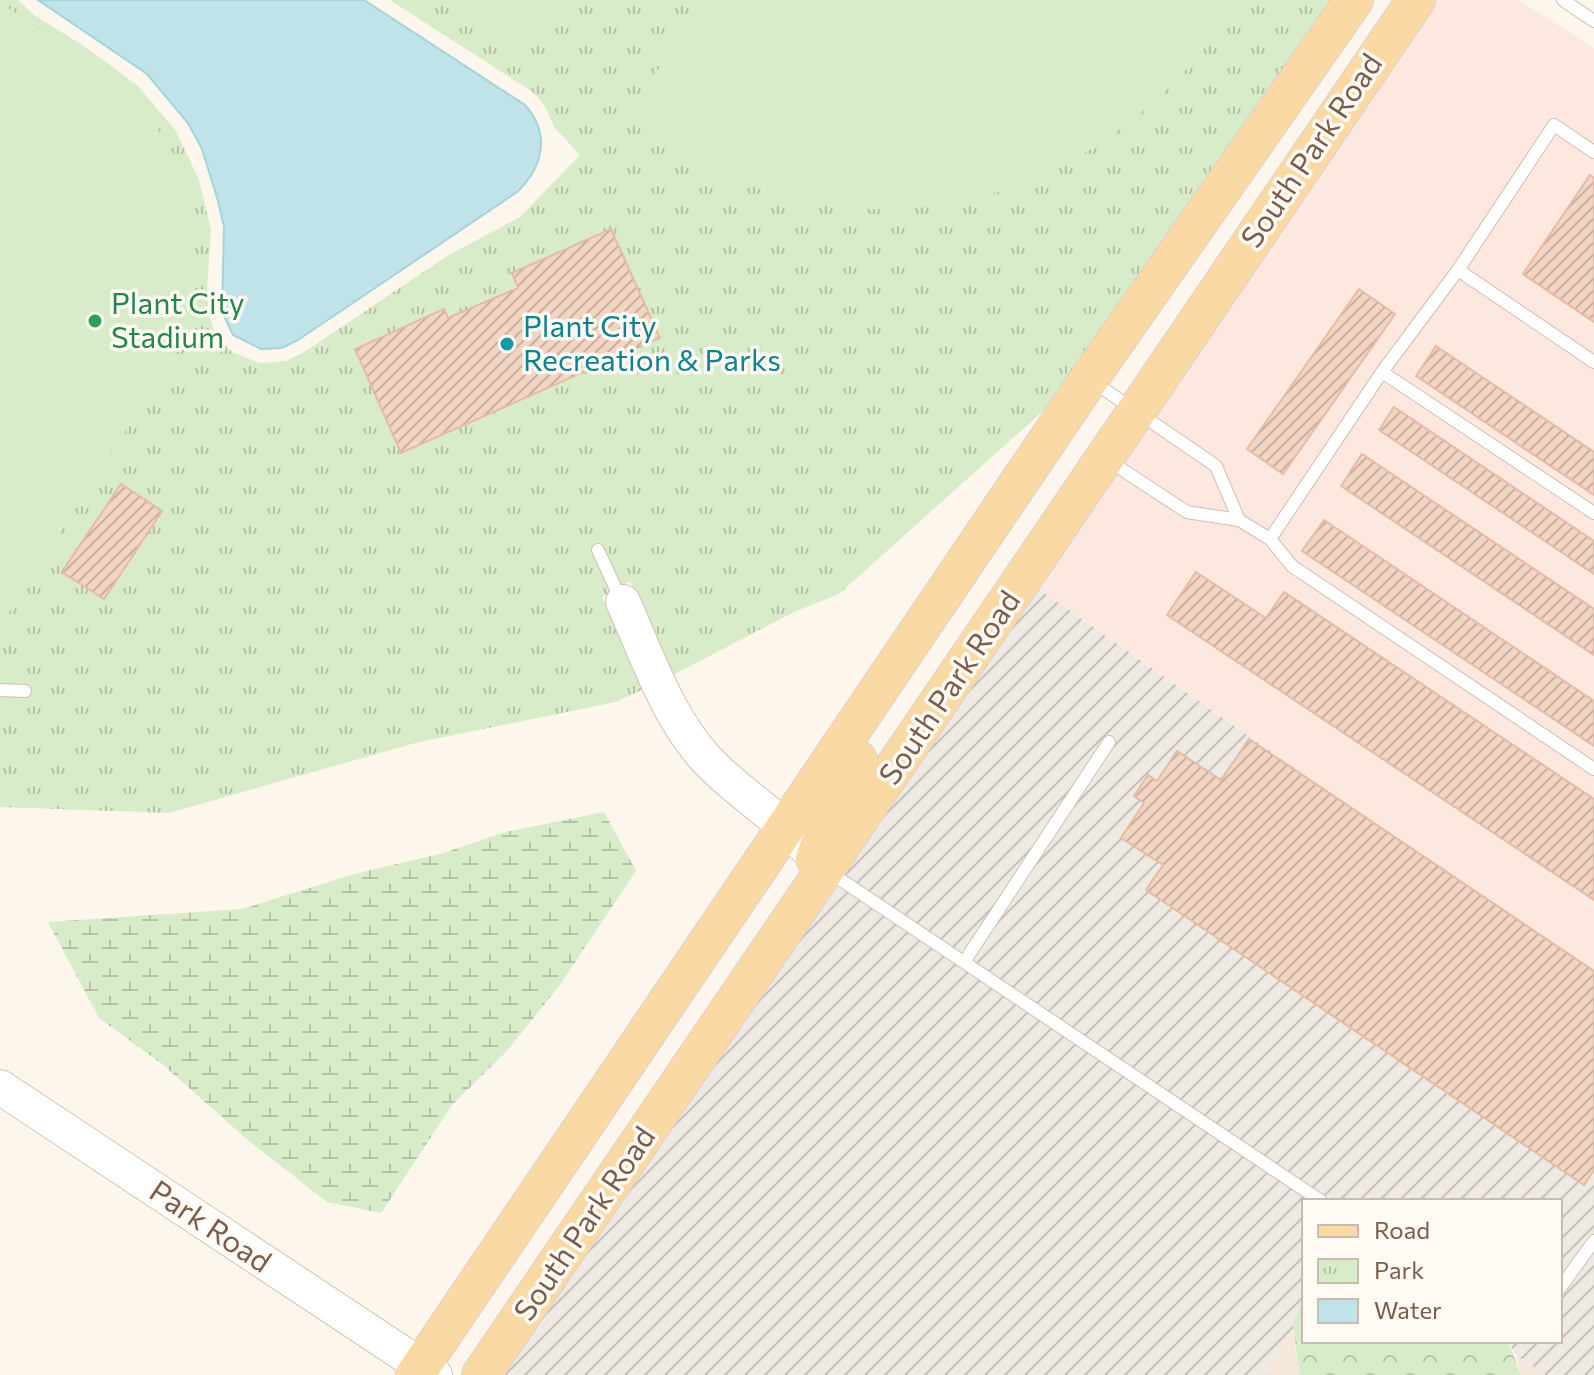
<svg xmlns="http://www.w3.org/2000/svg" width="1594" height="1375" viewBox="0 0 1594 1375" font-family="Commissioner,sans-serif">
	<defs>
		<pattern id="industrial-furrows" width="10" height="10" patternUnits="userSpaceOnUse" patternTransform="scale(2)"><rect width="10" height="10" fill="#efe9e4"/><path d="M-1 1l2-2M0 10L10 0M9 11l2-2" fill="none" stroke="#c7c0bb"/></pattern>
		<pattern id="forest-crowns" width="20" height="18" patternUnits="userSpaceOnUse" patternTransform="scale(2)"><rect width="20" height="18" fill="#d8ecc9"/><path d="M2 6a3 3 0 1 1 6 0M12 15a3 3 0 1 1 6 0" fill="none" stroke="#b4c2a5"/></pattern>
		<pattern id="wetland-marsh" width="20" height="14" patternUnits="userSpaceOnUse" patternTransform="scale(2)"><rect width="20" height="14" fill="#d8ecc9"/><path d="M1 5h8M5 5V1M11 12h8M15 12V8" fill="none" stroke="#b4c2a5"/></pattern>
		<pattern id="park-tufts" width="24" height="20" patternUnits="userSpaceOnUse" patternTransform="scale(2)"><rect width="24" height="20" fill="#d8ecc9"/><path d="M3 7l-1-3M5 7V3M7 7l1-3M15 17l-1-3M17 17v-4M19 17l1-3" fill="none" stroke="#b4c2a5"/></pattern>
		<pattern id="building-hatch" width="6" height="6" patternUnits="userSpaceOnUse" patternTransform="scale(2)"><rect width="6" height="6" fill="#f3d5c3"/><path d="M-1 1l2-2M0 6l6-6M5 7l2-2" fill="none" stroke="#cab0a1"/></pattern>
	</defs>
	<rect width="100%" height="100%" fill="#fdf6ec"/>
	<path fill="#f5e8da" d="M1293,1330L1300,1375H1264Z
		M1516,1355L1545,1375H1521Z"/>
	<path fill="#fde8e0" d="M1434,0H1519L1594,48V978L1036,587Z"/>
	<path fill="url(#industrial-furrows)" d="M1036,587L1594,978V1375H1545L1516,1355L1508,1341H1560V1201H1304V1297L1293,1330L1264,1375H499Z"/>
	<path fill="url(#forest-crowns)" d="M1304,1297V1341H1508L1521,1375H1300L1293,1325Z"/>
	<path fill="url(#wetland-marsh)" d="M604,812L636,871L559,986L507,1051L452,1105L381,1213L327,1202L249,1141L162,1064L99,1018L48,922L242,909L354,874L444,853L505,832Z"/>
	<path fill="url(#park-tufts)" d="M0,0H18L34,15L87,48L137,85L176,131L199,180L211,230L207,289L210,318L216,336L232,352L260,363L286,361L304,352L449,255L520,217L580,155L554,127L546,108L534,93L390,0H1335L1062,394L839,594L794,612L673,675L630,581L602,597L644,689L616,702L419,742L169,813L0,807Z"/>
	<path fill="#d8ecc9" d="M449,0H561L527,52L497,37Z
		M703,0H1234C1215,42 1177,83 1142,112C987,243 784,238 626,118Z
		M0,2C66,49 155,95 183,177C188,190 188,206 191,219C198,261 196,299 183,340L0,627Z"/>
	<path fill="#bfe3e8" stroke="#a5d3da" stroke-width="2" d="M38,0H364L525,105C551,134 543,167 517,192L298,340L282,348L261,349L233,335L222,312L224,227L218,201L202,149L188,123L147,74Z"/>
	<path fill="url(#building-hatch)" stroke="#e6bba3" stroke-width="2" d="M1590,175L1594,178V322L1523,274Z
		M611,229L660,338L401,453L355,349L444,309L448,318L518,288L512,273Z
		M1359,289L1395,314L1283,474L1247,449Z
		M1436,346L1594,452V495L1416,376Z
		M1394,407L1594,541V574L1379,430Z
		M1362,454L1594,609V655L1341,486Z
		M121,484L162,511L104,599L62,572Z
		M1324,520L1594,701V746L1302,551Z
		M1196,572L1266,618L1284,592L1594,799V900L1167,615Z
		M1249,739L1594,971V1170L1584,1185L1146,890L1163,865L1121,838L1144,803L1134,796L1148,775L1157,781L1177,751L1221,780Z"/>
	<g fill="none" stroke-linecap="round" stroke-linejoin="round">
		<g stroke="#d1beb0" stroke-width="14">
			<path id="lane" d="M1563,0L1594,21
				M1458,270L1594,362
				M1382,372L1458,270L1554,125L1594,152
				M1092,381L1216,466L1239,520
				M1109,461L1187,512L1239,520L1270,539L1292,566L1594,769
				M1270,539L1382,372L1594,513
				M598,550L621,600
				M0,690L25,691
				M829,872L1321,1201
				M964,962L1109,742
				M1560,1288L1594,1241"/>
		</g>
		<g stroke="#d6c0b0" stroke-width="36">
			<path id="secondary" d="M623,602C647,655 667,717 707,760C737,792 775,814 804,846
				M0,1087L435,1375"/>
		</g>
		<g stroke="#dad1cd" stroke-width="40">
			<path id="primary" d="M815,858L844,780L858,760
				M415,1375L1089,379L1354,0
				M481,1375L1416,0"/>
		</g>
		<use href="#lane" stroke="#fff" stroke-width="12"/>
		<use href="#secondary" stroke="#fff" stroke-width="34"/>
		<use href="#primary" stroke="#fbd9a5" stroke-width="38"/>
	</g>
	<circle fill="#2e9e5b" stroke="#fffaf3" stroke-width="3" cx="95" cy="321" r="8"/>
	<circle fill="#0f9aa8" stroke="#fffaf3" stroke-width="3" cx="507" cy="344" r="8"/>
	<g text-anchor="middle" stroke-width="7" stroke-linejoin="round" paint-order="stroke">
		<g font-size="30" fill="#7a5c4d" stroke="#fffaf3">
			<text transform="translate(1312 151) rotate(-56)" y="10">South Park Road</text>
			<text transform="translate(950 688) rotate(-56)" y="10">South Park Road</text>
			<text transform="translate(585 1224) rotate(-56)" y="10">South Park Road</text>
			<text transform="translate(210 1227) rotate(34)" y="10">Park Road</text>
		</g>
		<g font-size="30" fill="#27864d" stroke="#fffaf3" text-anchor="start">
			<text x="111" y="314">Plant City<tspan x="111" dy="34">Stadium</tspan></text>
		</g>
		<g font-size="30" fill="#0d838f" stroke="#fffaf3" text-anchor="start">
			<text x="523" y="337">Plant City<tspan x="523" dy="34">Recreation &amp; Parks</tspan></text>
		</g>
	</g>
	<rect x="1302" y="1199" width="260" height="144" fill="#fffaf3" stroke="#cabbb1" stroke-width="2"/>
	<rect x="1318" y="1225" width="40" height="12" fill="#fbd9a5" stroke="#cabbb1" stroke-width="2"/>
	<text x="1374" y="1239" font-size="24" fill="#7a5c4d">Road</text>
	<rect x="1318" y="1259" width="40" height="24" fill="url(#park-tufts)" stroke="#cabbb1" stroke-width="2"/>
	<text x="1374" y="1279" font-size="24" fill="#7a5c4d">Park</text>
	<rect x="1318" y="1299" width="40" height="24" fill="#bfe3e8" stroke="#cabbb1" stroke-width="2"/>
	<text x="1374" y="1319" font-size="24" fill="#7a5c4d">Water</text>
</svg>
